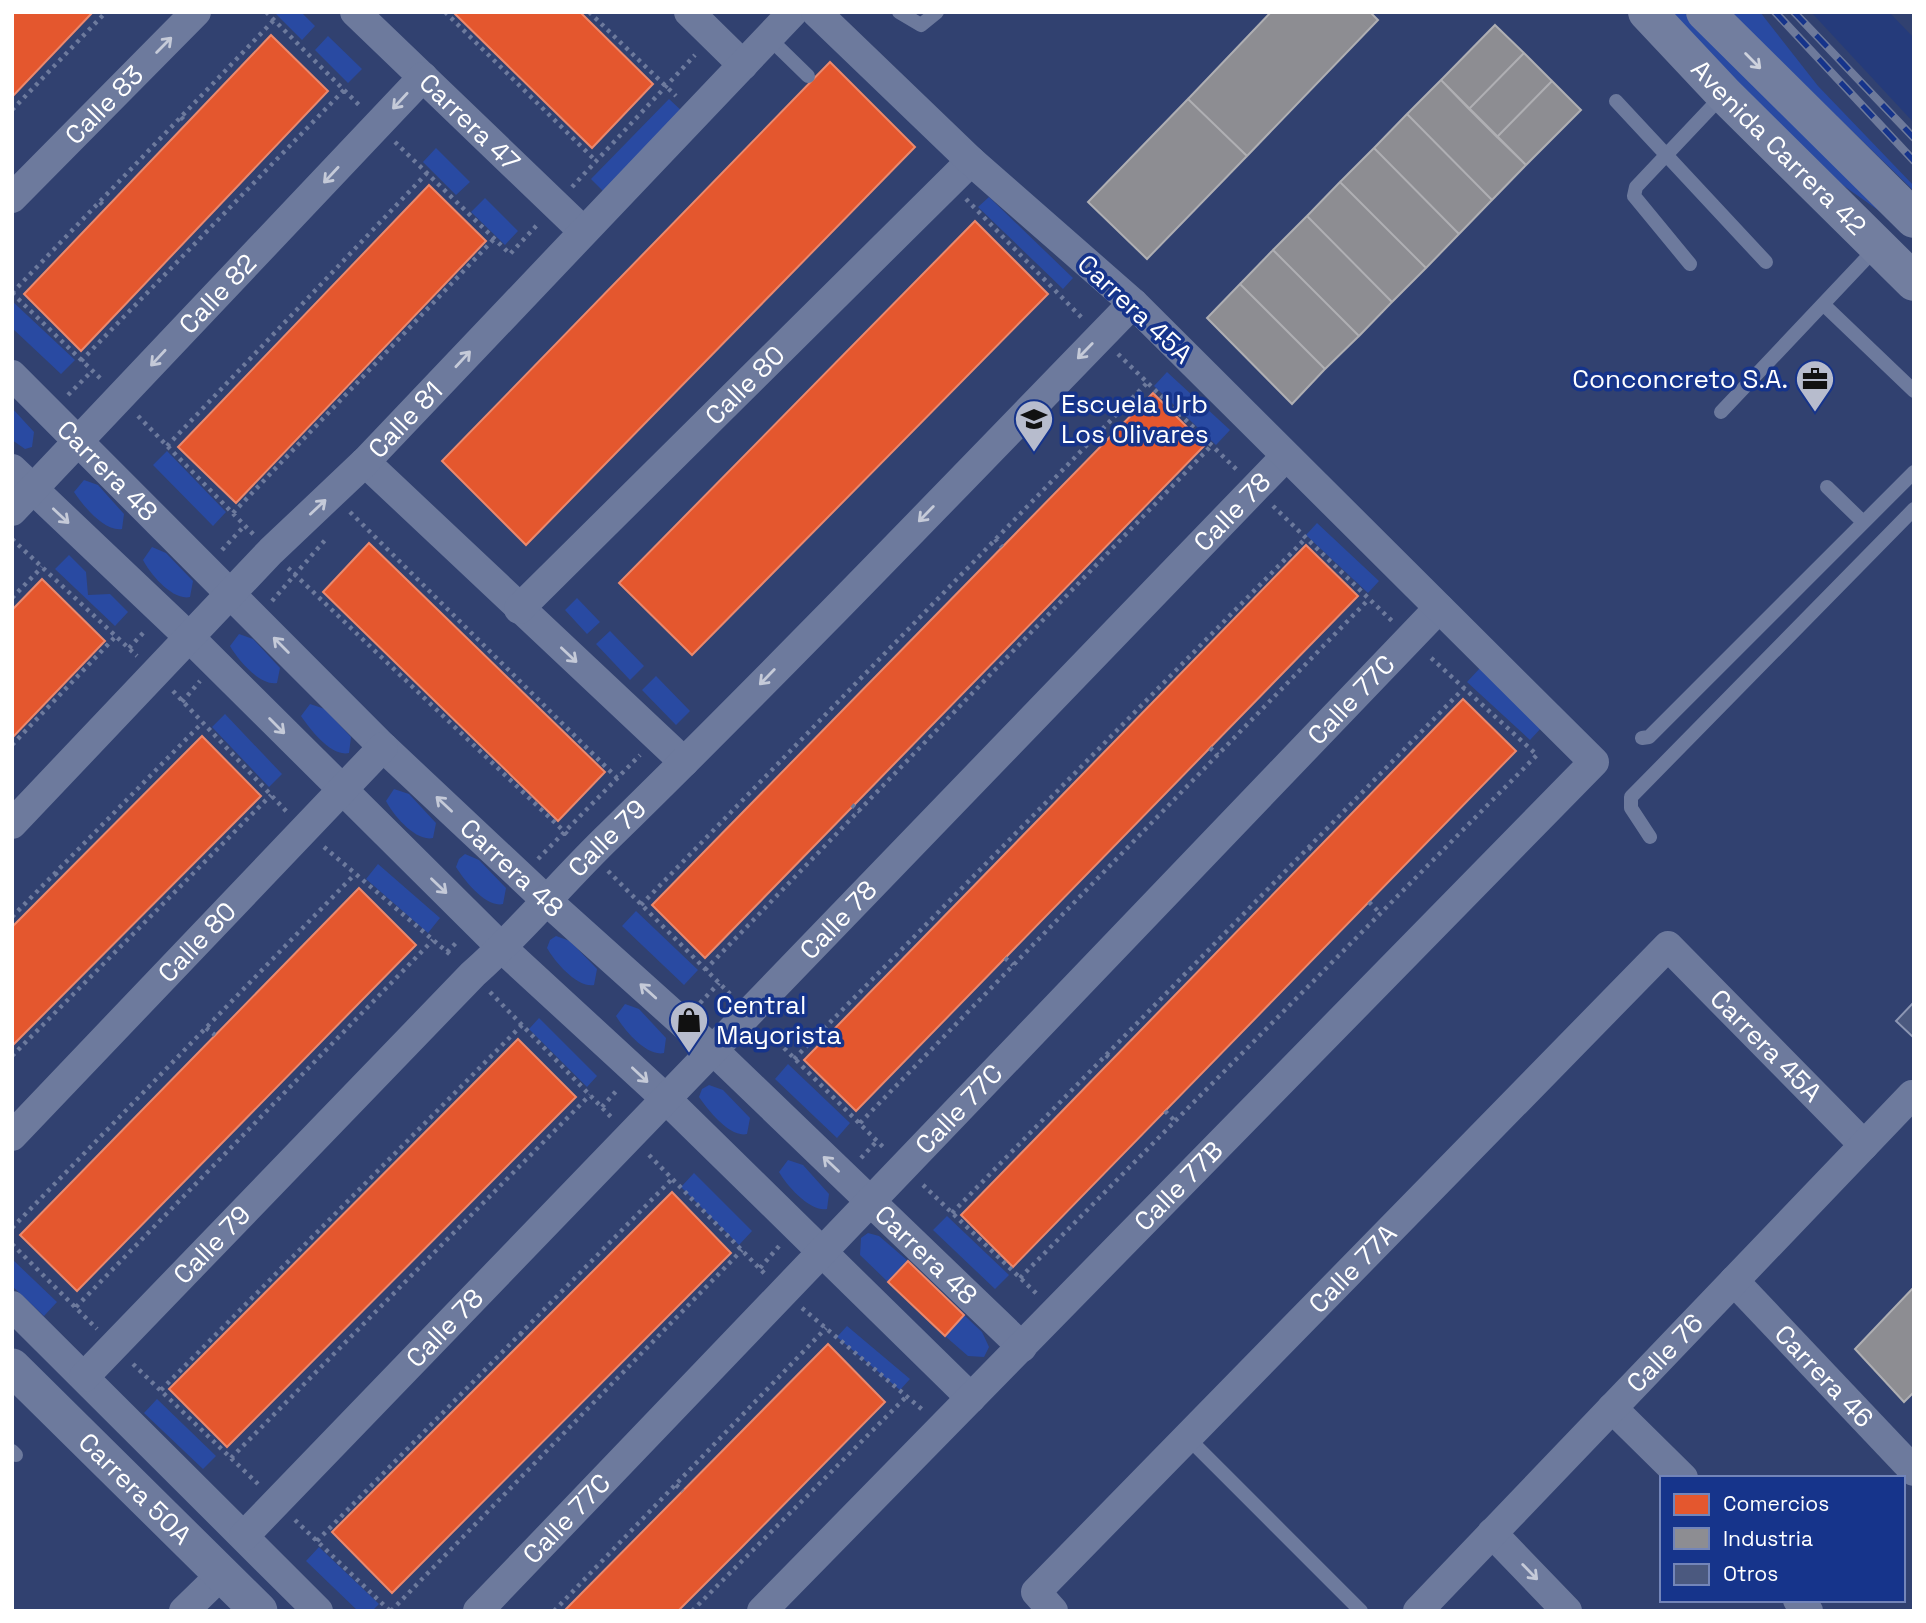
<svg xmlns="http://www.w3.org/2000/svg" width="1926" height="1623" viewBox="0 0 1926 1623" font-family="'Space Grotesk',sans-serif">
	<rect width="100%" height="100%" fill="#314170"/>
	<path fill="#294aa2" d="M274,12H301L315,26L302,40Z
		M1668,12H1684L1885,215L1827,174Z
		M1729,12H1760L1818,86L1914,186V191Z
		M328,36L362,69L348,83L315,50Z
		M669,99L683,112L604,192L591,179Z
		M436,148L470,182L456,195L423,162Z
		M989,197L1073,278L1063,289L978,207Z
		M485,198L518,231L505,245L471,212Z
		M12,301L75,360L61,374L12,328Z
		M1167,372L1230,430L1216,445L1154,386Z
		M12,408L34,432L32,447L25,449L12,440Z
		M167,451L226,512L213,526L153,465Z
		M84,480L98,485L124,514L122,529C105,532 83,506 74,492Z
		M1317,523L1379,581L1368,593L1306,535Z
		M152,547L166,553L193,581L190,597C173,601 150,574 143,560Z
		M69,555L86,572L88,595L110,594L128,612L115,626L55,569Z
		M577,598L600,622L587,634L565,610Z
		M610,631L644,666L630,680L596,644Z
		M239,634L253,639L280,668L277,683C260,686 238,660 230,646Z
		M1481,667L1543,726L1530,740L1467,682Z
		M656,676L690,711L676,725L642,690Z
		M310,704L325,709L351,737L349,753C331,757 310,729 301,716Z
		M225,714L282,774L269,787L212,727Z
		M394,789L409,794L436,823L433,838C416,842 393,815 386,801Z
		M465,854L479,860L506,888L503,904C486,908 464,880 456,867L459,859Z
		M378,864L440,918L428,933L366,879Z
		M636,911L698,970L684,985L622,926Z
		M556,936L570,941L597,969L594,985C577,988 555,962 547,948L550,940Z
		M625,1004L639,1009L666,1038L664,1053C647,1057 624,1030 616,1016Z
		M539,1018L597,1076L587,1087L529,1029Z
		M788,1064L850,1123L837,1138L775,1079Z
		M709,1085L723,1090L750,1118L747,1134C730,1138 708,1110 699,1097L702,1089Z
		M788,1160L803,1165L829,1194L827,1209C810,1212 787,1186 779,1172Z
		M694,1173L752,1231L739,1245L681,1187Z
		M947,1216L1009,1275L995,1289L933,1230Z
		M868,1233L879,1236L908,1261L888,1282L860,1255L861,1238Z
		M12,1259L57,1302L44,1316L12,1286Z
		M964,1315L982,1332L989,1347L984,1357L968,1356L945,1336Z
		M847,1326L910,1379L900,1390L837,1337Z
		M157,1399L216,1456L203,1469L144,1413Z
		M319,1547L379,1604L372,1611H358L306,1561Z"/>
	<path fill="#253b7b" d="M1811,12H1889L1914,38V123Z"/>
	<path fill="#e4572e" stroke="#ec896d" stroke-width="2" d="M12,12H93L12,97Z
		M453,12H580L653,84L592,148Z
		M271,35L328,91L81,351L24,294Z
		M830,62L915,147L526,545L442,461Z
		M429,185L486,241L236,503L178,447Z
		M975,221L1048,294L692,655L619,583Z
		M1153,393L1205,445L705,958L652,905Z
		M369,543L605,772L558,821L323,592Z
		M1306,545L1358,596L856,1111L804,1060Z
		M42,579L105,641L12,738V610Z
		M1463,699L1516,751L1013,1267L961,1215Z
		M202,736L261,796L12,1046V927Z
		M359,888L416,945L77,1291L20,1235Z
		M518,1039L576,1097L227,1447L169,1389Z
		M672,1192L731,1253L392,1593L332,1532Z
		M908,1261L964,1315L945,1336L888,1282Z
		M828,1344L885,1402L740,1549L678,1611H564Z"/>
	<path fill="#8d8d92" stroke="#afafb3" stroke-width="2" d="M1271,12H1370L1378,20L1247,156L1188,99Z
		M1495,25L1524,53L1469,109L1441,80Z
		M1524,53L1552,81L1497,137L1469,109Z
		M1441,80L1526,165L1492,200L1407,114Z
		M1552,81L1581,110L1526,165L1497,137Z
		M1188,99L1247,156L1147,259L1088,202Z
		M1407,114L1492,200L1459,234L1374,148Z
		M1374,148L1459,234L1426,268L1340,182Z
		M1340,182L1426,268L1392,302L1307,216Z
		M1307,216L1392,302L1359,336L1273,250Z
		M1273,250L1359,336L1325,369L1240,284Z
		M1240,284L1325,369L1292,404L1207,318Z
		M1914,1287V1392L1904,1402L1855,1349Z"/>
	<path fill="#4b597f" stroke="#8c96b3" stroke-width="2" d="M1914,1002V1038L1896,1021Z"/>
	<g fill="none" stroke-linecap="round" stroke-linejoin="round">
		<path stroke="#6d7a9d" stroke-width="4.5" stroke-dasharray="3.5 5" stroke-linecap="butt" d="M266,12L360,106
			M445,12L596,161
			M589,12L676,96
			M12,110L106,12
			M181,117L187,123
			M395,142L510,254L538,224
			M572,187L695,55
			M966,199L1082,318
			M100,202L106,208
			M12,293L102,380
			M12,293L274,20
			M1118,354L1237,470
			M81,361L344,90
			M68,395L92,371
			M138,416L254,535
			M167,446L427,173
			M1273,506L1392,621
			M350,512L617,778
			M233,513L494,239
			M12,539L137,656
			M995,539L1002,547
			M222,550L245,525
			M288,568L570,837
			M12,598L42,567
			M272,601L326,539
			M129,648L145,631
			M173,691L287,812
			M182,702L200,681
			M12,745L116,636
			M1210,748L1218,755
			M852,805L860,812
			M324,847L453,957
			M1309,847L1315,852
			M538,859L640,755
			M608,871L730,994
			M55,873L60,879
			M1369,902L1380,913
			M641,905L1147,383
			M12,917L202,723
			M447,952L459,940
			M1005,958L1013,965
			M705,970L1211,446
			M490,992L613,1119
			M700,1003L719,983
			M206,1028L215,1035
			M766,1030L886,1150
			M1106,1055L1112,1060
			M12,1056L271,795
			M794,1059L1306,538
			M602,1107L618,1089
			M1165,1111L1175,1121
			M860,1123L1369,599
			M649,1155L765,1274
			M861,1158L877,1141
			M923,1185L1038,1295
			M952,1213L1464,688
			M12,1228L355,874
			M12,1244L97,1329
			M760,1268L780,1245
			M1020,1278L1537,755L1429,656
			M76,1307L433,940
			M802,1308L924,1411
			M520,1333L526,1338
			M133,1364L258,1484
			M161,1390L522,1025
			M231,1458L590,1095
			M676,1485L683,1491
			M295,1520L390,1611
			M317,1541L672,1179
			M391,1611L742,1250
			M554,1611L826,1328
			M692,1611L906,1397"/>
		<path stroke="#6d7a9d" stroke-width="14" d="M899,12L921,25L937,12
			M769,38L808,76
			M1616,101L1766,262
			M1690,264L1634,196L1636,187L1723,95
			M1823,304L1914,391
			M1721,412L1877,247
			M1827,487L1863,522
			M1642,738L1649,737L1914,472
			M1650,837L1631,808V797L1914,509
			M1187,1437L1361,1611
			M12,1451L16,1455"/>
		<g stroke="#6d7a9d" stroke-width="30">
			<path id="s1" d="M355,12L583,231"/>
			<path d="M689,12L743,65"/>
			<path id="s2" d="M12,198L196,12"/>
			<path id="s3" d="M12,375L383,747L547,901L713,1050L1022,1347"/>
			<path d="M365,462L684,762"/>
			<path d="M12,469L189,637L502,948L666,1099L971,1398"/>
			<path id="s4" d="M12,511L423,77"/>
			<path id="s5" d="M519,609L971,161"/>
			<path id="s6" d="M12,824L271,551L365,462L793,12"/>
			<path id="s7" d="M12,1136L383,747"/>
			<path id="s8" d="M1734,1281L1914,1471"/>
			<path d="M12,1306L318,1611"/>
			<path id="s9" d="M84,1377L473,974C522,931 563,880 610,835C788,661 960,481 1133,303"/>
			<path d="M1612,1408L1683,1478"/>
			<path d="M1492,1533L1567,1611"/>
			<path id="s10" d="M244,1536L1286,456"/>
			<path d="M1798,1600L1808,1611"/>
			<path d="M184,1611L223,1573"/>
			<path id="s11" d="M478,1611L1439,608"/>
			<path id="s12" d="M762,1611L1594,762L1133,303L971,161L816,12"/>
			<path id="s13" d="M1053,1611L1036,1592L1668,946L1864,1145"/>
			<path id="s14" d="M1418,1611L1912,1095L1914,1097"/>
		</g>
		<path stroke="#6d7a9d" stroke-width="37" id="s15" d="M12,1367L259,1611"/>
		<g stroke="#727e9f" stroke-width="38">
			<path id="s16" d="M1647,12L1724,94L1914,282"/>
			<path d="M1705,12L1914,219"/>
		</g>
		<g stroke="#6e7a9b" stroke-width="8">
			<path id="rail" d="M1775,12L1914,161
				M1794,12L1914,138"/>
		</g>
		<use href="#rail" stroke="#16348b" stroke-width="5" stroke-dasharray="16" stroke-linecap="butt"/>
	</g>
	<defs><path id="oneway-shaft" d="M-6 0H5M1.5-3L5.5 0L1.5 3" fill="none" stroke-width="1.6" stroke-linecap="round" stroke-linejoin="round" transform="scale(1.75)"/></defs>
	<g stroke="#c5cad8">
		<use href="#oneway-shaft" transform="translate(164 45) rotate(-45)"/>
		<use href="#oneway-shaft" transform="translate(400 101) rotate(133)"/>
		<use href="#oneway-shaft" transform="translate(331 175) rotate(133)"/>
		<use href="#oneway-shaft" transform="translate(1085 351) rotate(134)"/>
		<use href="#oneway-shaft" transform="translate(158 358) rotate(133)"/>
		<use href="#oneway-shaft" transform="translate(463 359) rotate(-47)"/>
		<use href="#oneway-shaft" transform="translate(318 507) rotate(-43)"/>
		<use href="#oneway-shaft" transform="translate(926 514) rotate(134)"/>
		<use href="#oneway-shaft" transform="translate(61 516) rotate(43)"/>
		<use href="#oneway-shaft" transform="translate(281 645) rotate(-135)"/>
		<use href="#oneway-shaft" transform="translate(569 655) rotate(43)"/>
		<use href="#oneway-shaft" transform="translate(767 677) rotate(134)"/>
		<use href="#oneway-shaft" transform="translate(277 726) rotate(45)"/>
		<use href="#oneway-shaft" transform="translate(444 804) rotate(-137)"/>
		<use href="#oneway-shaft" transform="translate(439 886) rotate(44)"/>
		<use href="#oneway-shaft" transform="translate(648 991) rotate(-138)"/>
		<use href="#oneway-shaft" transform="translate(640 1075) rotate(43)"/>
		<use href="#oneway-shaft" transform="translate(831 1164) rotate(-136)"/>
		<use href="#oneway-shaft" transform="translate(1530 1572) rotate(46)"/>
	</g>
	<use stroke="#ced2dd" href="#oneway-shaft" transform="translate(1753 61) rotate(45)"/>
	<defs>
		<g id="office-pin" transform="scale(2.0125)"><path d="M0 17L-7.5 6A9.5 9.5 0 1 1 7.5 6Z" fill="#b7bccd" stroke="#16348b"/><path d="M-6-3h4V-5.5h4V-3h4V5H-6ZM-1-4.5V-3h2v-1.5ZM-6 0V1H6V0Z" fill="#111"/></g>
		<g id="school-pin" transform="scale(2.0125)"><path d="M0 17L-7.5 6A9.5 9.5 0 1 1 7.5 6Z" fill="#b7bccd" stroke="#16348b"/><path d="M0-5L7-2L0 1L-7-2ZM-4 1L0 2.5L4 1V4Q0 6-4 4Z" fill="#111"/></g>
		<g id="shop-pin" transform="scale(2.0125)"><path d="M0 17L-7.5 6A9.5 9.5 0 1 1 7.5 6Z" fill="#b7bccd" stroke="#16348b"/><path d="M-5-2.5h2.3a2.7 3.5 0 0 1 5.4 0H5L5.5 6h-11ZM-1.5-2.5h3a1.5 2.3 0 0 0-3 0Z" fill="#111"/></g>
	</defs>
	<g fill-rule="evenodd">
		<use href="#office-pin" x="1815" y="379"/>
		<use href="#school-pin" x="1034" y="419"/>
		<use href="#shop-pin" x="689" y="1020"/>
	</g>
	<g text-anchor="middle" stroke-width="7" stroke-linejoin="round" paint-order="stroke">
		<g font-size="26" fill="#fff" stroke="#16348b">
			<text dy="9" stroke="none"><textPath href="#s2" startOffset="131">Calle 83</textPath></text>
			<text dy="9" stroke="none"><textPath href="#s1" startOffset="159">Carrera 47</textPath></text>
			<text dy="9" stroke="none"><textPath href="#s16" startOffset="189">Avenida Carrera 42</textPath></text>
			<text dy="9" stroke="none"><textPath href="#s4" startOffset="299">Calle 82</textPath></text>
			<text transform="translate(1135 309) rotate(43)" y="9">Carrera 45A</text>
			<text dy="9" stroke="none"><textPath href="#s5" startOffset="318">Calle 80</textPath></text>
			<text dy="9" stroke="none"><textPath href="#s6" startOffset="564">Calle 81</textPath></text>
			<text dy="9" stroke="none"><textPath href="#s3" startOffset="135">Carrera 48</textPath></text>
			<text dy="9" stroke="none"><textPath href="#s10" startOffset="1423">Calle 78</textPath></text>
			<text dy="9" stroke="none"><textPath href="#s11" startOffset="1262">Calle 77C</textPath></text>
			<text dy="9" stroke="none"><textPath href="#s9" startOffset="751">Calle 79</textPath></text>
			<text dy="9" stroke="none"><textPath href="#s3" startOffset="702">Carrera 48</textPath></text>
			<text dy="9" stroke="none"><textPath href="#s10" startOffset="856">Calle 78</textPath></text>
			<text dy="9" stroke="none"><textPath href="#s7" startOffset="268">Calle 80</textPath></text>
			<text dy="9" stroke="none"><textPath href="#s13" startOffset="1069">Carrera 45A</textPath></text>
			<text dy="9" stroke="none"><textPath href="#s11" startOffset="695">Calle 77C</textPath></text>
			<text dy="9" stroke="none"><textPath href="#s12" startOffset="595">Calle 77B</textPath></text>
			<text dy="9" stroke="none"><textPath href="#s9" startOffset="184">Calle 79</textPath></text>
			<text dy="9" stroke="none"><textPath href="#s3" startOffset="1269">Carrera 48</textPath></text>
			<text dy="9" stroke="none"><textPath href="#s13" startOffset="478">Calle 77A</textPath></text>
			<text dy="9" stroke="none"><textPath href="#s10" startOffset="289">Calle 78</textPath></text>
			<text dy="9" stroke="none"><textPath href="#s14" startOffset="357">Calle 76</textPath></text>
			<text dy="9" stroke="none"><textPath href="#s8" startOffset="131">Carrera 46</textPath></text>
			<text dy="9" stroke="none"><textPath href="#s15" startOffset="173">Carrera 50A</textPath></text>
			<text dy="9" stroke="none"><textPath href="#s11" startOffset="128">Calle 77C</textPath></text>
		</g>
		<g font-size="26" fill="#fff" stroke="#16348b" text-anchor="start">
			<text x="1788" y="388" text-anchor="end">Conconcreto S.A.</text>
			<text x="1061" y="413">Escuela Urb<tspan x="1061" dy="30">Los Olivares</tspan></text>
			<text x="716" y="1014">Central<tspan x="716" dy="30">Mayorista</tspan></text>
		</g>
	</g>
	<rect width="1926" height="1623" fill="none" stroke="#ffffff" stroke-width="28"/>
	<rect x="1660" y="1476" width="245" height="126" fill="#16348b" stroke="#7385b9" stroke-width="2"/>
	<rect x="1674" y="1494" width="35" height="21" fill="#e4572e" stroke="#7385b9" stroke-width="2"/>
	<text x="1723" y="1511" font-size="21" fill="#ffffff">Comercios</text>
	<rect x="1674" y="1528" width="35" height="21" fill="#8d8d92" stroke="#7385b9" stroke-width="2"/>
	<text x="1723" y="1546" font-size="21" fill="#ffffff">Industria</text>
	<rect x="1674" y="1564" width="35" height="21" fill="#4b597f" stroke="#7385b9" stroke-width="2"/>
	<text x="1723" y="1581" font-size="21" fill="#ffffff">Otros</text>
</svg>
